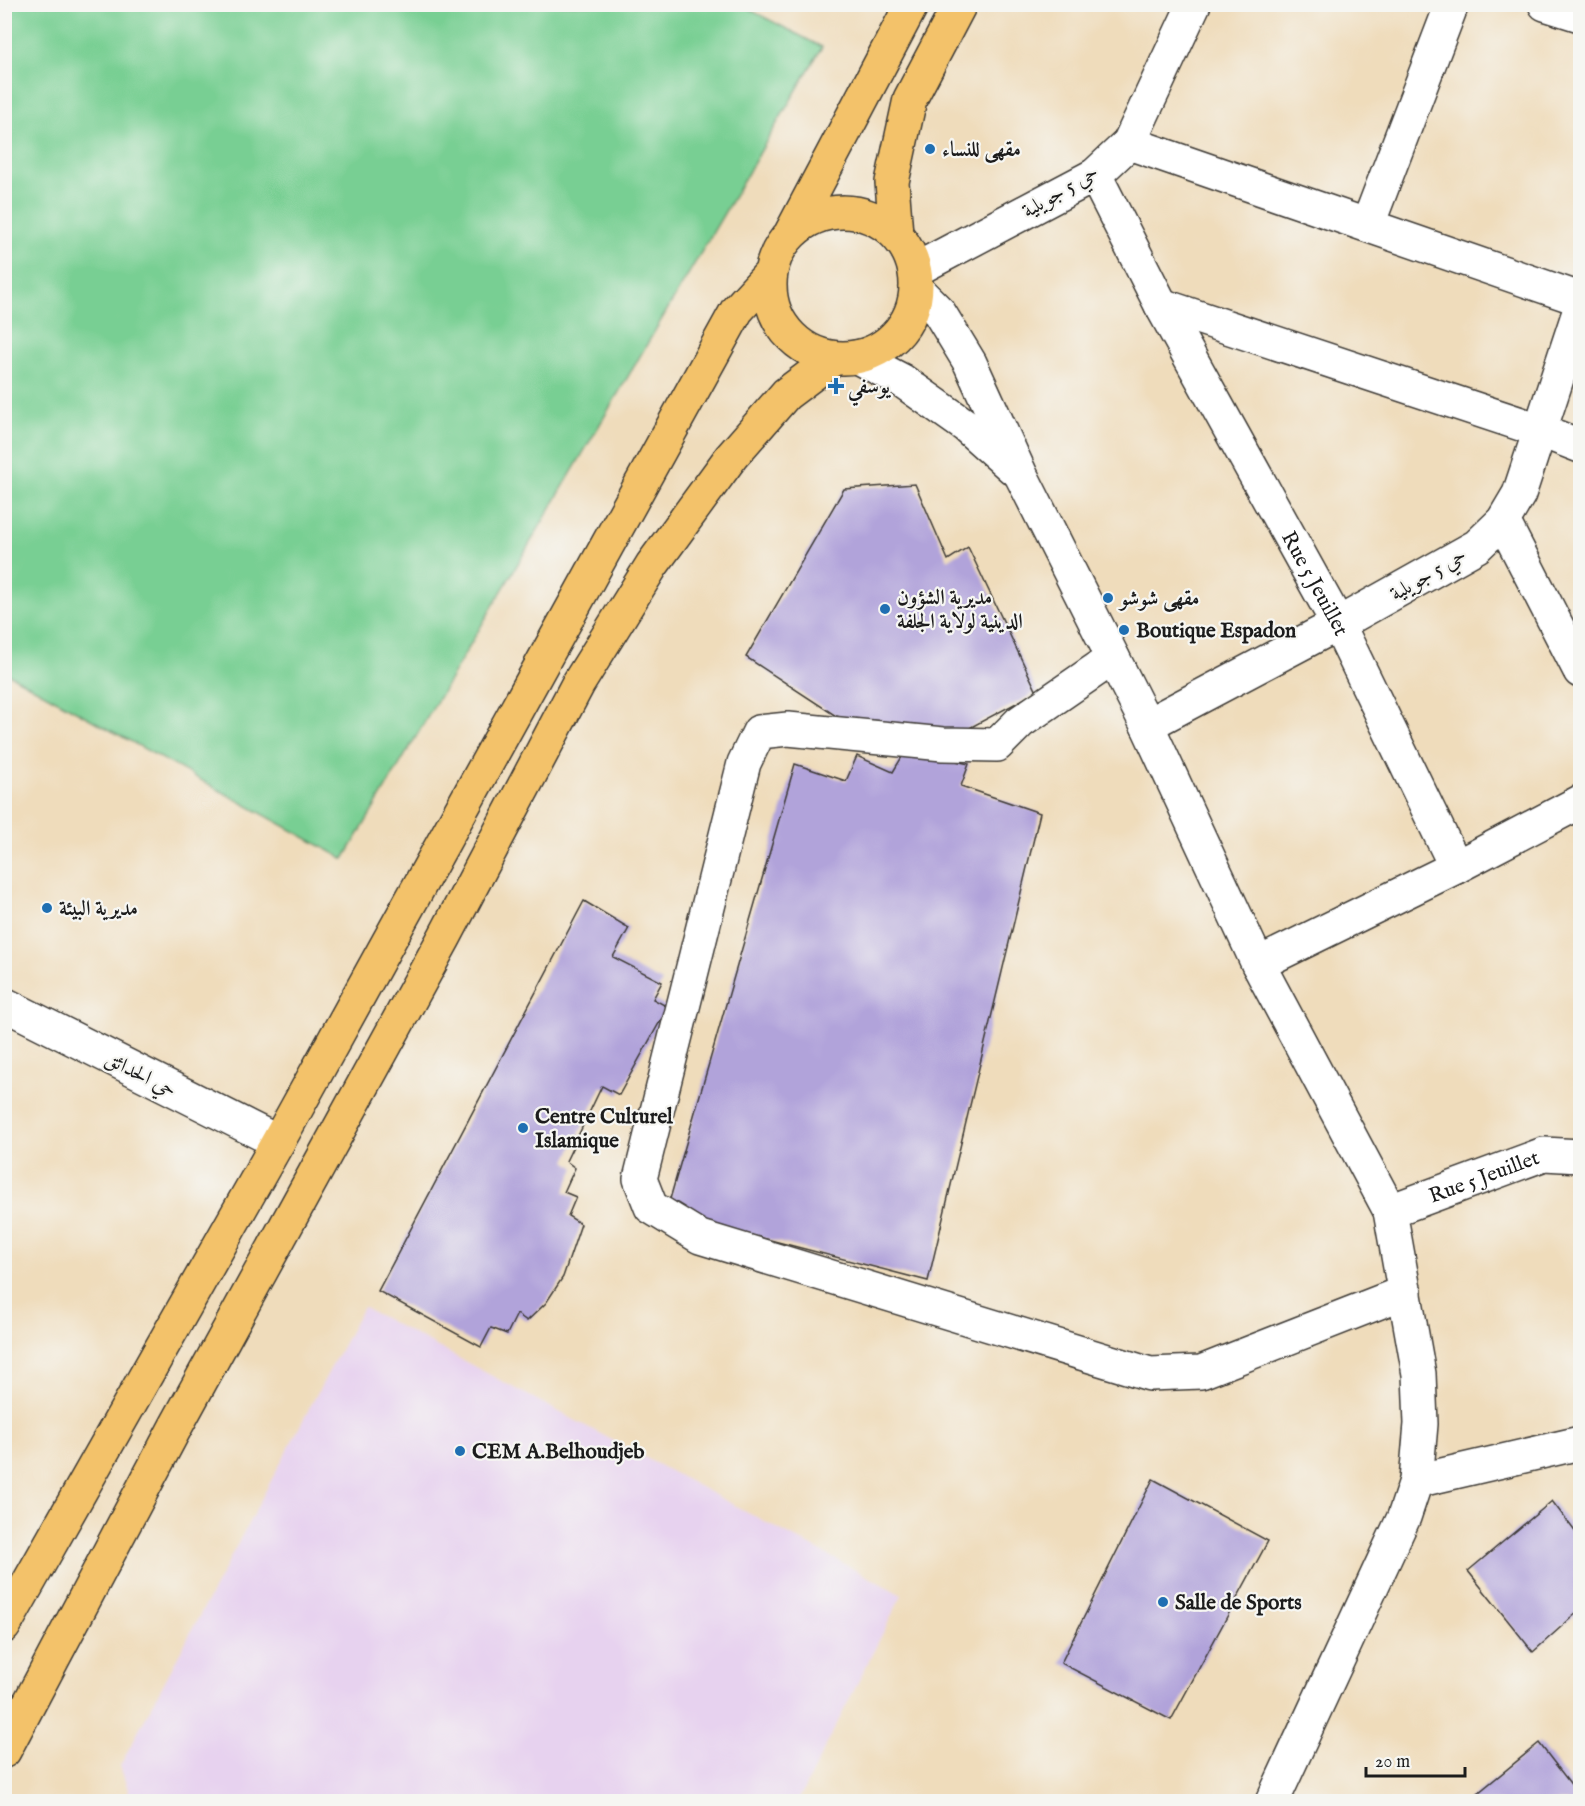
<svg xmlns="http://www.w3.org/2000/svg" width="1585" height="1806" viewBox="0 0 1585 1806" font-family="'IM FELL English',Amiri,serif">
	<rect width="100%" height="100%" fill="#f6f6f2"/>
	<filter id="ink" filterUnits="userSpaceOnUse"><feTurbulence type="fractalNoise" baseFrequency=".0167" numOctaves="2"/><feDisplacementMap in="SourceGraphic" scale="12" xChannelSelector="R" yChannelSelector="G"/><feConvolveMatrix kernelMatrix="1 2 1 2 8 2 1 2 1" color-interpolation-filters="sRGB"/></filter>
	<filter id="wash" filterUnits="userSpaceOnUse"><feTurbulence type="fractalNoise" baseFrequency=".008" numOctaves="4" result="noise"/><feDisplacementMap in="SourceGraphic" scale="24" xChannelSelector="R" yChannelSelector="G"/><feGaussianBlur stdDeviation="1.35" result="paint"/><feColorMatrix in="noise" values="0 0 0 0 0 0 0 0 0 0 0 0 0 0 0 0 0 1.4 0 .05"/><feComposite in="paint" operator="in"/></filter>
	<g filter="url(#wash)">
		<rect width="100%" height="100%" fill="#efdcbb"/>
		<path fill="#e7d2ef" d="M363,1307L902,1595L798,1801H132L120,1766Z"/>
		<path fill="#78cf93" stroke="#4a7658" stroke-width="1.5" d="M5,4L741,5L822,47L344,859L5,672Z"/>
		<g id="blocks">
			<path fill="#b1a3da" d="M915,484L948,560L968,547L1037,692L960,733L880,727L836,716L746,657L844,489Z
				M906,750L969,764L961,786L1040,813L928,1281L666,1213L795,764L846,781L857,756L893,772Z
				M584,901L629,928L613,957L662,982L653,999L668,1007L619,1095L602,1086L566,1161L575,1168L564,1192L576,1197L568,1216L581,1224L563,1277L546,1303L527,1321L517,1314L507,1334L491,1328L481,1347L378,1291Z
				M1153,1479L1268,1541L1171,1720L1061,1663Z
				M1552,1501L1580,1538V1610L1533,1652L1468,1571Z
				M1539,1743L1580,1796V1802H1467Z"/>
		</g>
	</g>
	<g filter="url(#ink)">
		<use href="#blocks" fill-opacity="0" stroke="#3c3934" stroke-width="1.5"/>
		<g fill="none" stroke-linecap="round" stroke-linejoin="round">
			<g stroke="#3c3934" stroke-width="36">
				<g id="minor">
					<path d="M1545,4L1580,15"/>
					<path d="M1129,143L1580,299"/>
					<path id="s1" d="M1095,175L1161,305L1338,624L1456,867"/>
					<path d="M1368,224L1452,4"/>
					<path d="M915,270L1095,175L1129,143L1194,4"/>
					<path d="M918,291L939,312L970,363L1021,475L1147,725L1258,964L1390,1211L1419,1374L1421,1424L1416,1481L1404,1517L1272,1802"/>
					<path d="M1161,305L1539,430L1580,446"/>
					<path d="M857,357L901,380L966,426L1013,468"/>
					<path d="M1503,521L1580,671"/>
					<path d="M1113,658L1020,722L997,745L943,744L788,729L759,732L744,763L640,1179L651,1207L700,1237L1150,1374L1201,1372L1405,1292"/>
					<path d="M1147,725L1338,624L1477,546L1503,521L1519,494L1580,309"/>
					<path d="M1258,964L1456,867L1580,802"/>
					<path d="M4,1004L278,1142"/>
					<path id="s2" d="M1390,1211L1544,1154L1580,1156"/>
					<path d="M1416,1481L1580,1443"/>
				</g>
			</g>
			<g stroke="#3c3934" stroke-width="36">
				<path id="major" d="M770 285a73 73 0 1 1 146 0a73 73 0 1 1-146 0Z
					M791,233L912,4
					M896,234L892,182L910,99L960,4
					M4,1626L278,1142L737,310L770,274
					M4,1751L176,1426L444,938L578,684L652,565L731,457L786,394L834,358"/>
			</g>
			<use href="#minor" stroke="#fff" stroke-width="33"/>
			<use href="#major" stroke="#f3c26a" stroke-width="33"/>
		</g>
	</g>
	<g fill="#1f6fb2" stroke="#f6f6f2" stroke-width="2">
		<circle cx="930" cy="149" r="6"/>
		<path d="M833 377h6v6h6v6h-6v6h-6v-6h-6v-6h6z"/>
		<circle cx="1108" cy="598" r="6"/>
		<circle cx="885" cy="609" r="6"/>
		<circle cx="1124" cy="630" r="6"/>
		<circle cx="47" cy="908" r="6"/>
		<circle cx="523" cy="1128" r="6"/>
		<circle cx="460" cy="1451" r="6"/>
		<circle cx="1163" cy="1602" r="6"/>
	</g>
	<g text-anchor="middle" stroke-width="4.5" stroke-linejoin="round" paint-order="stroke">
		<g font-size="21" font-weight="bold" fill="#1c1c1c" stroke="#f6f6f2" text-anchor="start">
			<text x="942" y="156">مقهى للنساء</text>
			<text x="848" y="393">يوسفي</text>
			<text x="897" y="604">مديرية الشؤون<tspan x="897" dy="24">الدينية لولاية الجلفة</tspan></text>
			<text x="1120" y="605">مقهى شوشو</text>
			<text x="1136" y="637">Boutique Espadon</text>
			<text x="59" y="915">مديرية البيئة</text>
			<text x="535" y="1123">Centre Culturel<tspan x="535" dy="24">Islamique</tspan></text>
			<text x="472" y="1458">CEM A.Belhoudjeb</text>
			<text x="1175" y="1609">Salle de Sports</text>
		</g>
		<g font-size="21" fill="#1c1c1c" stroke="#f6f6f2">
			<text transform="translate(1060 191) rotate(-30)" y="7">حي 5 جويلية</text>
			<text transform="translate(1428 574) rotate(-30)" y="7">حي 5 جويلية</text>
			<text dy="7" stroke="none"><textPath href="#s1" startOffset="464">Rue 5 Jeuillet</textPath></text>
			<text transform="translate(141 1074) rotate(27)" y="7">حي الحدائق</text>
			<text dy="7" stroke="none"><textPath href="#s2" startOffset="100">Rue 5 Jeuillet</textPath></text>
		</g>
	</g>
	<rect width="1585" height="1806" fill="none" stroke="#f6f6f2" stroke-width="24"/>
	<path d="M1366 1767v9h99v-9" fill="none" stroke="#1c1c1c" stroke-width="3"/>
	<text x="1375" y="1767" font-size="18" fill="#1c1c1c" stroke="#f6f6f2" stroke-width="4.5" paint-order="stroke">20 m</text>
</svg>
